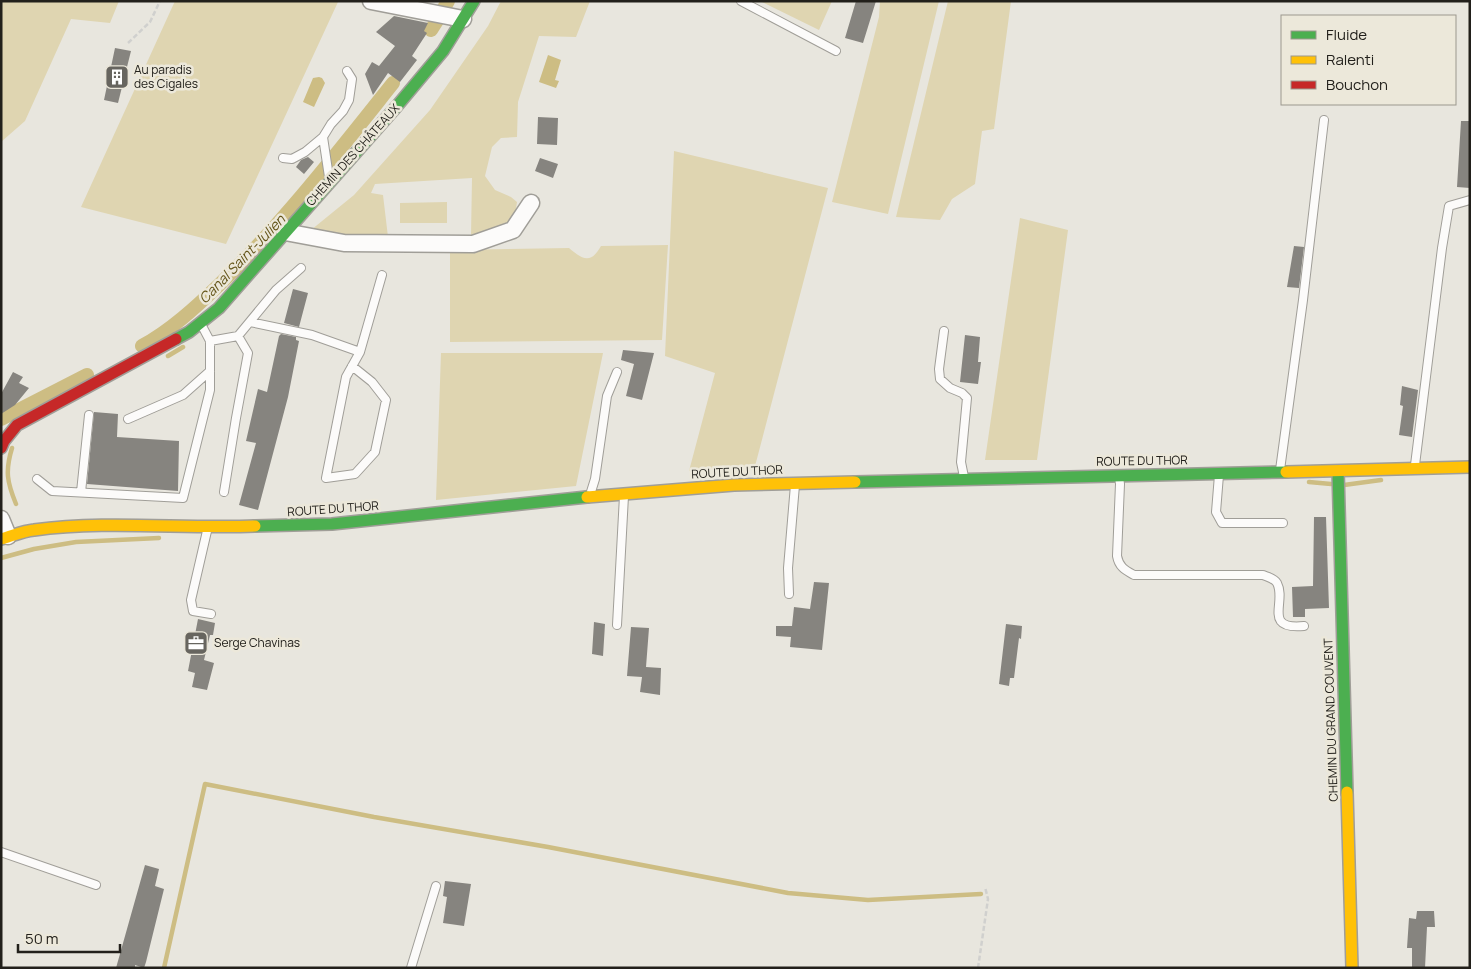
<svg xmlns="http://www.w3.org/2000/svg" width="1471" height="969" viewBox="0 0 1471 969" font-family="Manrope,sans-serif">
	<rect width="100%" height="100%" fill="#e8e6de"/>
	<path fill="#dfd5b1" d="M1,1H119L110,23L71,19L25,121L1,142Z
		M175,1L338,2L226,244L81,207Z
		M501,1H590L576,37L539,36L518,102L517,137L501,138L492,147L485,176L495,190L511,197L517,202L515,215L498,231L471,236L472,178L375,184L371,193L383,195L388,237L345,238L311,230L354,195L430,110L488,26Z
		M760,1H832L819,30Z
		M880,1H939L888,214L832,202L879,17Z
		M948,1H1011L994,129L982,131L975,184L952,199L940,220L896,217Z
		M674,151L828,188L754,470L689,471L715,373L665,356Z
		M447,202V223H400V203Z
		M1020,218L1068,230L1037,460H985Z
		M668,245L662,340L450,342V250L569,248C583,260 591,264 601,246Z
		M441,353H603L576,486L436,500Z"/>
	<path fill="#cdbd83" d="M548,55L561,60L555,80L559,81L556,88L539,82Z
		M319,77L322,78L325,83L314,107L303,102L313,78Z"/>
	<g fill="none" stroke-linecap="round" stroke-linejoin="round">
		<path stroke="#cdbd83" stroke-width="4.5" d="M168,356L183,347
			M12,448C5,471 7,482 16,504
			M1309,482L1331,484
			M1344,485L1381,480
			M1,558L34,549L76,542L159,538
			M164,968L205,784L374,817L548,847L788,893L868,900L981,894"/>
		<path stroke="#cdbd83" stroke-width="14" d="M444,8L448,1
			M431,30L438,19
			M142,346C170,331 196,307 219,285C283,223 338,152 393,83
			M1,419L87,375"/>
	</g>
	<path fill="#86847f" d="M856,1H876L863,43L845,38Z
		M394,16L428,23L424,31L427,33L412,56L417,60L400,82L388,73L373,95L365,74L372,62L379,66L395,46L376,32Z
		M115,48L131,51L118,103L104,100Z
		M538,117L558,118L557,145L537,144Z
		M1461,121H1470V188L1457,187Z
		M308,157L314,162L304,174L296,167L301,160Z
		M540,158L558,164L553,178L535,171Z
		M1294,246L1304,247L1299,288L1287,287Z
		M293,289L308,293L299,327L284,323Z
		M281,334L296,337V340L299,341L288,397L258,510L239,505L256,443L246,441L258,389L267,392L279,336Z
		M965,335L980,337L978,362H981L978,384L960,382Z
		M623,350L654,353L642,400L626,396L634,364L621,360Z
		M13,372L23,377L19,383L29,388L15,405L1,414V394Z
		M1402,386L1418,390L1412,437L1399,435L1403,406L1400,405Z
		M94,412L118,414L117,437L179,441L178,491L87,484Z
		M1314,517H1326L1329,608L1305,609V617H1293L1292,587L1313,586Z
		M814,582L829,583L822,650L790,647L791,637L776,636V626H792L794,607L810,609Z
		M198,619L215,623L213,635H210L204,660L214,663L207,690L192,687L195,673L188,671Z
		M594,622L605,624L603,656L592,654Z
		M1006,624L1022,626L1021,639L1019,638L1014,678H1010L1009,686L999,684Z
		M631,627L649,628L646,667L661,668L660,695L640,692L642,677L627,676Z
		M145,865L159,869L155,886L164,889L146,962L144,968L135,965V968H116Z
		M445,881L471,884L464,926L443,923L447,897L443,896Z
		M1417,911H1434L1435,927H1427L1425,968H1412V948H1407L1409,918L1416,919Z"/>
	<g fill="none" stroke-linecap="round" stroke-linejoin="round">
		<g stroke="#a09e98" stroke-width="10">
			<path id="lane" d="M741,1L836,51
				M283,158L292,159L305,152L323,137
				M329,177L323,137L331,124L343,111L349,100L352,79L347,71
				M250,322L312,335L360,352L346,377L326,478L355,474L375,452L386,400L372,382L352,366
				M944,331L939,369L940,379L950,388L962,393L967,398L961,462L964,477
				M210,341L238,336L276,290L301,268
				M360,352L382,275
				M128,419L183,395L210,371
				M1415,465L1442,248L1449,206L1470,200
				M1280,470L1303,300L1324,120
				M1219,475L1216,512L1222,523H1283
				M1119,477L1120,484L1117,556C1119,567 1125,570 1134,575H1263C1268,577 1274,578 1277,583C1287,602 1262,630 1304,626
				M37,479L52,491L183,498L210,390V341L201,324
				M81,492L89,415
				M224,492L236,418L248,353L238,336
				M590,495L595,479L607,396L617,372
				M207,531L191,600L193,611L211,614
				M789,594L788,568L795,485
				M617,625L624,496
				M1,852L96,885
				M411,968L436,886"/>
		</g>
		<g stroke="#a09e98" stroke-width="19">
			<path id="street" d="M371,1L463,19
				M285,232L344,243L473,244L513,230L531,203
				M1,519L8,536"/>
		</g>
		<g stroke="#a09e98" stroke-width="14">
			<path id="fast" d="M176,339L189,332L219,308L397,106L443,51L474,1
				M1338,471L1347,792
				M855,482L1286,472
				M255,526L332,524L587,497"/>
		</g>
		<g stroke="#a09e98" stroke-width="14">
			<path id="slow" d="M1286,472L1470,467
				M587,497L734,485L855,482
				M1,539C12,536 23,531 34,530C107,520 182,529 255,526
				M1347,792L1352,968"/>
		</g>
		<g stroke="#a09e98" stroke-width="14">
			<path id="jam" d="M1,448L4,441L17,425L176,339"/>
		</g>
		<path stroke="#d0d0ce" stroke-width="2.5" stroke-dasharray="5 2.5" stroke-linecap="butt" d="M128,43L150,22L160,1
			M978,968L988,899L985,887"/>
		<use href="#lane" stroke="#fcfbfa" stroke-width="8"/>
		<use href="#street" stroke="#fcfbfa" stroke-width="16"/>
		<use href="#fast" stroke="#4caf50" stroke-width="11"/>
		<use href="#slow" stroke="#ffc107" stroke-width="11"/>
		<use href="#jam" stroke="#c62828" stroke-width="11"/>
	</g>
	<defs>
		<g id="building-square" transform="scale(1.25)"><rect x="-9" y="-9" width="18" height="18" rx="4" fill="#67655f" stroke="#ece8da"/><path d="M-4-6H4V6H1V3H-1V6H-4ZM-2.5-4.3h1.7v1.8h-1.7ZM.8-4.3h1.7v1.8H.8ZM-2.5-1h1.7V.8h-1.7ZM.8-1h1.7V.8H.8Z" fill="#fff"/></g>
		<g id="office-square" transform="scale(1.25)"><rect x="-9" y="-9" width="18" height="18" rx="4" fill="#67655f" stroke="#ece8da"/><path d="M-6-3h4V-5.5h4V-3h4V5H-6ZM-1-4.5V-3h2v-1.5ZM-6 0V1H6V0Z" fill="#fff"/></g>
	</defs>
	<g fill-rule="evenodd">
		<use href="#building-square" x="117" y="77"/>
		<use href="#office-square" x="196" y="643"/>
	</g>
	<g text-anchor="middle" stroke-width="5" stroke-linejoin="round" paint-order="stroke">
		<g font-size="12" fill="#22201b" stroke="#ece8da" text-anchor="start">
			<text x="134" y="74">Au paradis<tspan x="134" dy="14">des Cigales</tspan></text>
			<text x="214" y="647">Serge Chavinas</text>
		</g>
		<g font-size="12" fill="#22201b" stroke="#ece8da">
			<text transform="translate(353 155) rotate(-48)" y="4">CHEMIN DES CHÂTEAUX</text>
			<text transform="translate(1142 461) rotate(-1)" y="4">ROUTE DU THOR</text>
			<text transform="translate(737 472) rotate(-3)" y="4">ROUTE DU THOR</text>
			<text transform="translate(333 509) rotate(-4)" y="4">ROUTE DU THOR</text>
			<text transform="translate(1331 720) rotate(-92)" y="4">CHEMIN DU GRAND COUVENT</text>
		</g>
		<g font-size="14" font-style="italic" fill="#635418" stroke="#ece8da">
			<text transform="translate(242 259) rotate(-46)" y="5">Canal Saint-Julien</text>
		</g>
	</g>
	<rect width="1471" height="969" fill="none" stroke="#22201b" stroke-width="5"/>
	<rect x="1281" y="15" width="175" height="90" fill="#ece8da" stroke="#9b988e"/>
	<rect x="1291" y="31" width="25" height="8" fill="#4caf50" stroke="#9b988e"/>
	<text x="1326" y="40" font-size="15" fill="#22201b">Fluide</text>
	<rect x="1291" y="56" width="25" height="8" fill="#ffc107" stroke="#9b988e"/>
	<text x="1326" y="65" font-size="15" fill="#22201b">Ralenti</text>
	<rect x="1291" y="81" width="25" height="8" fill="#c62828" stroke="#9b988e"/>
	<text x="1326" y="90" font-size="15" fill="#22201b">Bouchon</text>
	<path d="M18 944v8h102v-8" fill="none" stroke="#22201b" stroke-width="2.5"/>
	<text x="25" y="944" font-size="15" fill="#22201b" stroke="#ece8da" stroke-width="4" paint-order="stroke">50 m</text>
</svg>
